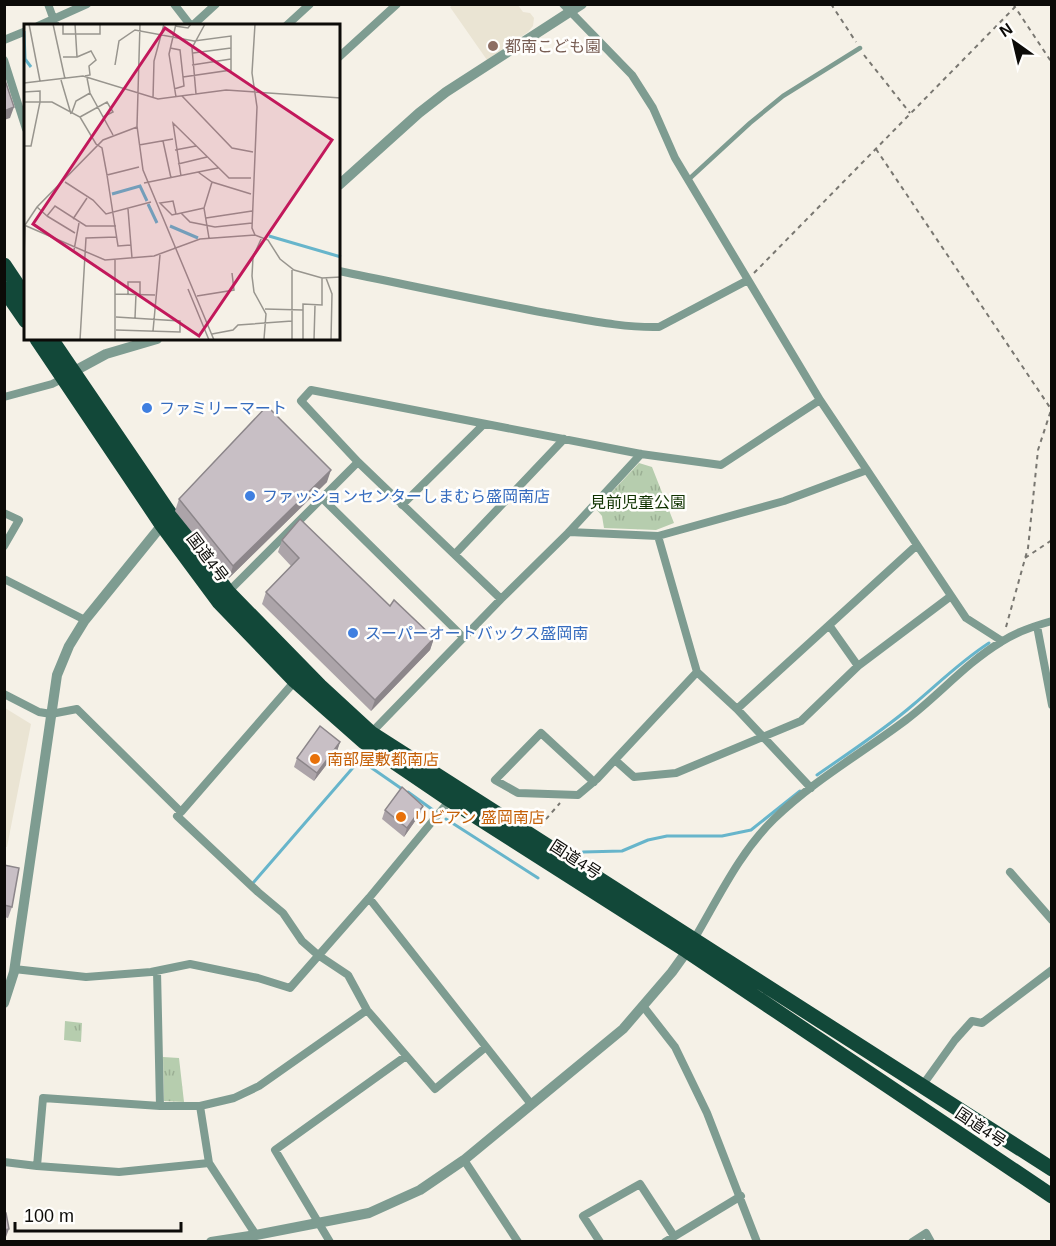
<svg xmlns="http://www.w3.org/2000/svg" width="1056" height="1246" viewBox="0 0 1056 1246" font-family="Arial,'Noto Sans JP',sans-serif">
	<defs>
		<pattern id="park-tufts" width="24" height="20" patternUnits="userSpaceOnUse" patternTransform="scale(1.5)"><rect width="24" height="20" fill="#b6cdae"/><path d="M3 7l-1-3M5 7V3M7 7l1-3M15 17l-1-3M17 17v-4M19 17l1-3" fill="none" stroke="#9baf94"/></pattern>
	</defs>
	<rect width="100%" height="100%" fill="#f5f1e7"/>
	<path fill="#eae4d3" d="M454,4L518,5L523,12L530,13L534,18L533,26L528,32L487,60L450,7Z
		M5,708L31,724L7,847H4Z"/>
	<path fill="url(#park-tufts)" d="M639,463L652,467L674,523L656,530L604,528L602,516L596,509Z
		M65,1021L82,1023L81,1042L64,1040Z
		M163,1057L179,1058L184,1102L164,1101Z"/>
	<g fill="none" stroke-linecap="round" stroke-linejoin="round">
		<path stroke="#67b5cb" stroke-width="3" d="M817,775C850,752 884,730 914,704C939,683 961,661 989,643
			M408,792L433,810
			M446,819L538,878
			M583,852L622,851L648,840L667,836H722L751,830L800,791
			M253,883L357,763L366,764L402,789"/>
		<path stroke="#797771" stroke-width="2" stroke-dasharray="4.5 4.5" stroke-linecap="butt" d="M831,4L856,42
			M1013,4L1052,63
			M864,55L910,113
			M876,149L1051,409
			M754,273L1015,7
			M1025,558L1052,540
			M1006,627L1028,548L1038,450L1052,407
			M540,826L560,803"/>
		<path stroke="#7e9c91" stroke-width="4.5" d="M688,180L750,123L783,96L860,48"/>
		<path stroke="#7e9c91" stroke-width="8" d="M48,4L56,26
			M174,4L191,26
			M563,4L632,75L653,108L675,158L820,400L966,618L1002,641
			M38,26L87,4
			M192,26L216,4
			M286,26L310,4
			M4,40L26,31
			M339,57L397,4
			M4,60L26,129
			M339,271C408,285 477,300 546,313C583,319 621,328 659,327L748,280
			M4,397L52,384L62,379
			M322,498L464,638
			M402,505L484,424
			M4,513L19,520L4,546
			M569,532L658,536L784,501L867,470
			M658,536L697,672L737,709L811,788
			M455,554L564,439
			M4,579L85,620
			M228,592L358,462
			M501,599L358,462L301,401L311,390L641,454L721,465L820,400
			M829,625L858,666
			M1037,626L1052,705
			M4,694L39,712L51,714L77,709L181,812L295,681
			M737,709L917,545
			M370,734L501,599L569,532L641,454
			M615,760L634,777L676,773L801,721L858,666L951,596
			M594,782L541,733L495,780L518,793L578,795L597,779L697,672
			M181,812L177,816L258,892L283,913L302,941L318,955L348,975L367,1010L435,1089L486,1047
			M1010,872L1052,920
			M369,898L531,1104
			M693,941C718,899 739,853 774,819C813,781 862,753 906,720C938,696 966,663 1001,642C1016,632 1034,626 1052,621
			M14,969L86,977L151,972L190,964L258,978L290,988L369,898L450,800
			M157,971L160,1106
			M643,1006L675,1047L707,1113L757,1242
			M922,1086L955,1040L972,1021L982,1023L1052,970
			M200,1106L209,1163L256,1235
			M464,1160L518,1242
			M4,1162L37,1166L43,1098L160,1106H200L234,1098L259,1086L367,1010
			M37,1166L119,1172L209,1163
			M330,1242L275,1150L406,1056
			M600,1242L583,1216L640,1184L674,1236
			M665,1242L741,1196
			M912,1242L926,1233L931,1242"/>
		<path stroke="#7e9c91" stroke-width="10" d="M339,185L419,113L446,92L582,4
			M69,374L106,354L157,339
			M4,1003L14,972L57,675L69,646L85,620L166,520
			M211,1242L256,1235L369,1213L420,1190L464,1160L623,1029L672,972L687,951"/>
		<path stroke="#124839" stroke-width="15" d="M4,265L26,298
			M4,289L26,321
			M37,339L162,525L219,602L295,681L363,741L450,800L687,951L1052,1196
			M51,339L168,511L228,592L320,686L371,733L1052,1169"/>
	</g>
	<path fill="#aca4a9" d="M327,482L229,578L175,511L179,499Z
		M282,540L390,606L434,638L430,650L371,711L262,604L266,592L291,566L278,552Z
		M340,742L337,751L314,781L294,767L297,758Z
		M385,810L420,814L404,837L382,819Z
		M4,865L12,907L8,918L4,917Z"/>
	<path fill="#8c868a" d="M14,107L10,118L4,120V111Z
		M331,470L327,482L229,578L233,566Z
		M434,638L430,650L371,711L375,700Z
		M340,742L337,751L314,781L317,773Z
		M423,806L420,814L404,837L407,828Z
		M9,1229L6,1237L4,1238V1230Z"/>
	<path fill="#c8bfc5" stroke="#8c868a" stroke-width="1.5" d="M4,77L14,107L4,111Z
		M267,406L331,470L233,566L179,499Z
		M300,519L390,606L394,600L434,638L375,700L266,592L299,558L282,540Z
		M320,726L340,742L317,773L297,758Z
		M402,787L423,806L407,828L385,810Z
		M4,865L19,868L12,907L4,905Z
		M4,1213H6L9,1229L4,1230Z"/>
	<circle fill="#8d6e63" stroke="#fffefc" stroke-width="2" cx="493" cy="46" r="6"/>
	<g fill="#3f7fe0" stroke="#fffefc" stroke-width="2">
		<circle cx="147" cy="408" r="6"/>
		<circle cx="250" cy="496" r="6"/>
		<circle cx="353" cy="633" r="6"/>
	</g>
	<g fill="#e8710a" stroke="#fffefc" stroke-width="2">
		<circle cx="315" cy="759" r="6"/>
		<circle cx="401" cy="817" r="6"/>
	</g>
	<g text-anchor="middle" stroke-width="5" stroke-linejoin="round" paint-order="stroke">
		<g font-size="16" fill="#785e54" stroke="#fffefc" text-anchor="start">
			<text x="505" y="52">都南こども園</text>
		</g>
		<g font-size="16" fill="#366cbe" stroke="#fffefc" text-anchor="start">
			<text x="159" y="414">ファミリーマート</text>
			<text x="262" y="502">ファッションセンターしまむら盛岡南店</text>
			<text x="365" y="639">スーパーオートバックス盛岡南</text>
		</g>
		<g font-size="16" fill="#0f3300" stroke="#fffefc">
			<text x="638" y="508">見前児童公園</text>
		</g>
		<g font-size="16" fill="#0c0b08" stroke="#fffefc">
			<text transform="translate(208 557) rotate(53)" y="6">国道4号</text>
			<text transform="translate(576 859) rotate(33)" y="6">国道4号</text>
			<text transform="translate(981 1127) rotate(34)" y="6">国道4号</text>
		</g>
		<g font-size="16" fill="#c56008" stroke="#fffefc" text-anchor="start">
			<text x="327" y="765">南部屋敷都南店</text>
			<text x="413" y="823">リビアン 盛岡南店</text>
		</g>
	</g>
	<g transform="translate(24 24)">
		<rect width="316" height="316" fill="#f5f1e7"/>
		<path fill="none" stroke="#67b5cb" stroke-width="3" d="M0,7L1,35L7,43M88,170L116,162L123,177M124,180L133,199M146,202L174,214M245,212L317,233"/>
		<path fill="none" stroke="#98958e" stroke-width="1.5" d="M5,0L16,57M29,0L41,55M39,0V10H76V0M116,0L113,102L119,146L190,316M231,0L228,49L233,83L228,204L231,211M151,2L164,4L167,0M146,24L156,26L160,62L150,65M169,29L207,24M39,33H53L51,0M53,33L67,27L72,36L65,42L66,51L61,52M91,41L95,17L111,6L170,17L207,12V46L159,53M168,41L207,35M63,54L66,69L89,111M37,56L47,90M0,59L59,52L134,75L202,66L317,74M0,68L16,67V78L7,122H0M172,70L168,24L181,0M158,72L208,124L229,128M152,73L145,30L152,0M129,74L130,37L140,0M0,78H28L56,93L72,120L78,124L83,151L115,143M48,88L52,77L66,69M56,93L83,78L89,88L79,93M139,117L147,154M115,121L149,115M151,126L172,122M154,140L183,133M174,148L188,158L227,170M83,151L94,222L107,221M157,152L149,99L205,154H227M41,158L69,176L82,190L127,178M120,159L194,144M13,183L23,192L31,182L62,202H92M104,185L108,234M157,189L166,198L191,203L228,199M152,190L149,177L136,179L148,191L152,190H153L180,184M23,192L51,209M182,194L228,187M49,195L63,174M0,201L81,236L130,232L176,215L231,211L244,216L256,235L270,246L298,254L317,253M238,213L229,233L228,252L230,268L242,290L240,315M185,214L180,184L188,158M50,226L55,199M0,233L1,201L13,183L79,116L113,103M302,254L308,270L307,316M164,265L185,316M91,270L131,271M104,270V258H116V270M173,272L210,266L208,249M241,285L279,286M111,294L112,270M92,306L156,308V297L92,293M129,307L136,231M188,310L209,306L214,301L268,297M56,316L62,214L93,213M91,316V236M268,316V246M279,316V280L298,281V254M290,316L291,281"/>
		<path fill="#c2185b" fill-opacity="0.15" stroke="#c2185b" stroke-width="3" d="M141,4L308,116L175,312L9,200Z"/>
		<rect width="316" height="316" fill="none" stroke="#0c0b08" stroke-width="3"/>
	</g>
	<rect width="1056" height="1246" fill="none" stroke="#0c0b08" stroke-width="12"/>
	<g transform="translate(1014 42) rotate(326)" stroke="#fffefc" stroke-width="4.5" paint-order="stroke">
	<path d="M0-4.5L10 22L0 15L-10 22Z" fill="#0c0b08"/>
	<text y="-9" font-size="16" font-weight="bold" text-anchor="middle" fill="#0c0b08">N</text>
	</g>
	<path d="M15 1222v9h166v-9" fill="none" stroke="#0c0b08" stroke-width="3"/>
	<text x="24" y="1222" font-size="18" fill="#0c0b08" stroke="#fffefc" stroke-width="4.5" paint-order="stroke">100 m</text>
</svg>
